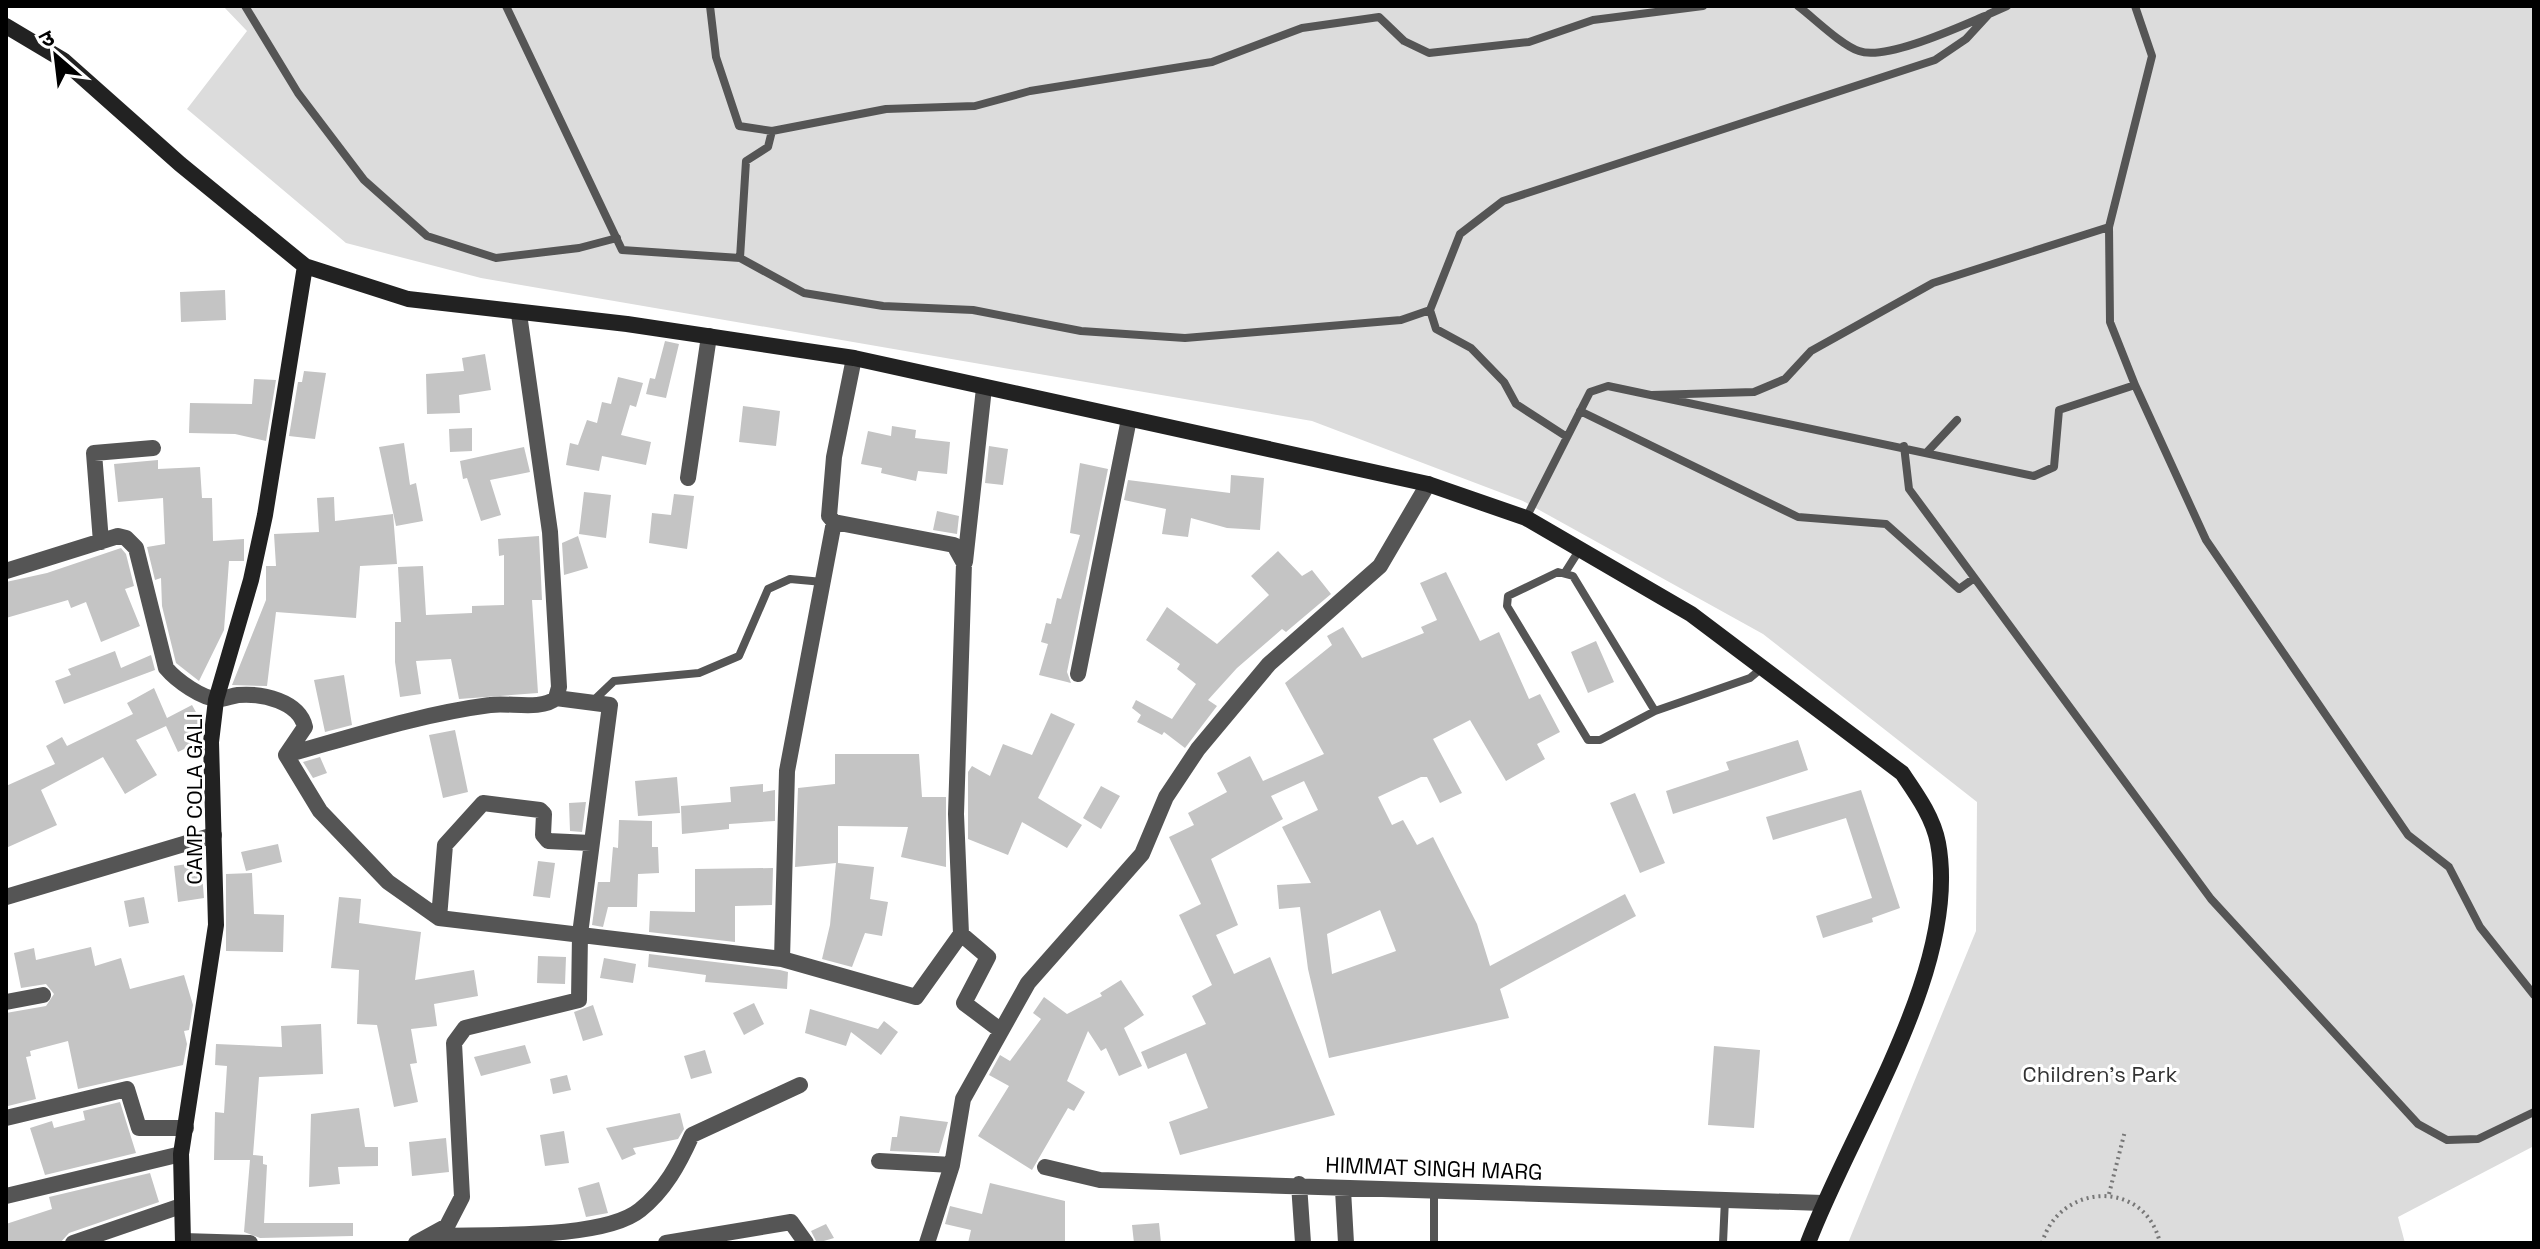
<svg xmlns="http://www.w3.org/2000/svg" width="2540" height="1249" viewBox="0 0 2540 1249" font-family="'Space Grotesk','Noto Sans Devanagari',sans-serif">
	<rect width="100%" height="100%" fill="#fff"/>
	<path fill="#dcdcdc" d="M223,6H2534V1146L2398,1217L2405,1243H1848L1976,931L1977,802L1763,634L1523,501L1312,421L481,278L346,243L187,109L247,31Z"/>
	<path fill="#c4c4c4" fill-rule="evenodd" d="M225,290L226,320L181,322L180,292Z
		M665,341L679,344L666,398L646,394L650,378L655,379Z
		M485,354L491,390L459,395L460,413L427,414L426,374L464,371L462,358Z
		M304,371L326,373L315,439L289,436L298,382H302Z
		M618,377L643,383L636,407L630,405L621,435L651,442L646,465L602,456L599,471L566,465L570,443L578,445L587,420L597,423L602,402L611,404Z
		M254,379L276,380L266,441L235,434L189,433L190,403L252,404Z
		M743,406L780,411L776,446L739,442Z
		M892,426L916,430L915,438L950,442L947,474L918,471L916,481L881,473L882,468L861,464L868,431L891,436Z
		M472,428V451L450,452L449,429Z
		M404,443L410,485L416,483L423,521L396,526L379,447Z
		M989,446L1008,449L1003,485L985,483Z
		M524,447L530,472L490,480L501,515L481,521L467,478L463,479L460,461Z
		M158,460V469L200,467L202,498H212L213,541L244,539V561H229L224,630L199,681L176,663L162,606L161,578L155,580L147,547L165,544L163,498L118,502L114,464Z
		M1080,463L1108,469L1067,672L1071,683L1039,675L1048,644L1041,642L1046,623L1051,624L1057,598L1061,599L1080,535L1070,533Z
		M1231,475L1264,478L1260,530L1227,528L1191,518L1188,537L1162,534L1166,509L1124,500L1128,480L1230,493Z
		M584,492L611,495L606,538L579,534Z
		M674,494L694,496L687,549L649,543L652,513L671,515Z
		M334,497L335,521L393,514L397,564L360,566L356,618L276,612L267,686L232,685L266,600V566H276L274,534L319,532L317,498Z
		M937,511L959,516L957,534L933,530Z
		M539,536L542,600H532L538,693L459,699L451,659L416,661L421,694L400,697L395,662V622H401L398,567L423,566L426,615L472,613V606L504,605V555L499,556L498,539Z
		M578,536L588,568L564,575L562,543Z
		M121,548L126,554L134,586L125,589L140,626L101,642L86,602L71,608L68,600L6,618V582L47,573Z
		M1278,551L1302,576L1312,570L1331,594L1286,632L1282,629L1237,668L1208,700L1217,706L1185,748L1164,732L1162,735L1137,722L1141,715L1132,708L1136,700L1172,719L1196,684L1177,669L1180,664L1146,640L1167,607L1217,644L1269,595L1251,576Z
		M1446,572L1480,641L1499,632L1529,699L1540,694L1560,732L1537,744L1545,759L1506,781L1470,720L1433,739L1462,793L1440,803L1427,777H1421L1378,797L1392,825L1403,820L1417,845L1433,837L1477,924L1490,966L1625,894L1636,916L1500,989L1509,1018L1329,1058L1308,969L1300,907L1279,909L1277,885L1311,883L1282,827L1318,810L1304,781L1271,796L1283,819L1211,859L1238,925L1216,935L1234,974L1270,957L1335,1115L1180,1155L1169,1122L1208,1108L1186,1053L1148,1069L1141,1052L1206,1024L1192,996L1212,985L1179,915L1201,904L1169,837L1194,825L1188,813L1227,792L1217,773L1250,756L1263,781L1324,754L1285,683L1332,645L1327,636L1343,627L1362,658L1424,633L1421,627L1437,620L1420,583ZM1380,910L1396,951L1332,974L1327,934Z
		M1596,641L1614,682L1588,693L1571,652Z
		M115,651L121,668L151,655L155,670L64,704L55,681L71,675L68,669Z
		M344,675L352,725L325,732L314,680Z
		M154,688L167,718L192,705L202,723L200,741L178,752L166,726L136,740L157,775L125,794L103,757L41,790L57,825L6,848V786L55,764L46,746L62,737L67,746L133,714L127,703Z
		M1051,713L1075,724L1038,798L1082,825L1067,848L1022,822L1008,855L968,839V772L972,766L990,776L1003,744L1032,755Z
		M455,730L468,792L443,798L429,735Z
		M1798,740L1808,770L1673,814L1666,791L1729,770L1726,762Z
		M835,754H919L922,797H946V867L901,857L908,827L838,826V863L874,867L870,899L888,902L882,936L865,933L852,967L822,959L830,925L836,863L795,867L798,788L835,784Z
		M320,757L327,773L313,778L303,762Z
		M677,777L680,813L638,816L635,781Z
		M763,784V792L775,790V821L729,824V829L682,834L681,806L731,802L730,787Z
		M1101,786L1120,796L1101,829L1083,818Z
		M1861,790L1900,908L1872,918L1873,922L1823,938L1816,916L1872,898L1846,818L1773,840L1766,817Z
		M1635,793L1665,863L1640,873L1610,803Z
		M586,802L582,832L570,831L569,803Z
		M619,820L652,821V847H658L659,873L638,874L637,907H608L603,927L592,925L598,882H610L613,847L618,848Z
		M278,844L282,862L246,871L241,852Z
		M538,861L555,863L550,898L533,896Z
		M201,862L204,898L178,902L174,866Z
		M773,868L772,905L735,906V942L649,932L650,911L695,912V869Z
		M252,873L254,914L284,915L283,952L226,951V874Z
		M144,897L149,923L129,927L124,901Z
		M339,897L361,899L359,923L421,932L415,980L474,970L478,996L434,1004L437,1026L411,1029L417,1063L410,1064L418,1102L394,1107L377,1025L357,1024L359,970L331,968Z
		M91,947L95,966L121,958L130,989L184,975L193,1005L189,1030L184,1031L187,1044L183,1065L78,1089L68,1041L30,1051L31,1056L26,1057L36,1099L8,1106L6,1013L46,1006L54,994L46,984L21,988L14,953L34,948L36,960Z
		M649,954L780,970L788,972L787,989L705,982L706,975L648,967Z
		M538,956L566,957L565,984L537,983Z
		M604,958L636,964L633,983L600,978Z
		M1121,980L1144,1015L1124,1028L1142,1066L1119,1076L1106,1048L1101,1051L1088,1031L1067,1081L1085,1092L1074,1111L1068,1108L1032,1170L978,1136L1009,1086L989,1075L1000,1055L1010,1061L1041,1019L1033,1013L1044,997L1067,1014L1102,996L1100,993Z
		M754,1003L764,1024L744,1035L733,1013Z
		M593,1005L603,1035L583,1041L574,1012Z
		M810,1009L878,1029L884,1021L898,1032L881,1055L851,1032L846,1046L805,1033Z
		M321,1024L323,1074L259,1077L253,1155L263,1156V1164L267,1165L264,1223H353V1236L260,1238L244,1232L250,1160H214L215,1112L224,1113L227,1066L215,1065L216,1044L282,1047L281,1026Z
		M525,1045L531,1063L481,1076L474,1057Z
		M1714,1046L1760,1050L1754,1128L1708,1125Z
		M705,1050L712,1073L691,1079L684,1056Z
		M567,1075L571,1090L553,1094L550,1079Z
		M120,1102L136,1153L45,1175L30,1128L52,1121L54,1128L85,1120L83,1111Z
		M359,1108L365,1147H378V1166L338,1167L340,1184L309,1187L311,1114Z
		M680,1113L684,1129L678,1139L633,1148L636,1154L622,1160L606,1128Z
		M900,1116L948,1122L939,1153L890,1151L892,1137H897Z
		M564,1131L569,1163L545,1166L540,1135Z
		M446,1138L449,1172L412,1176L409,1142Z
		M150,1173L159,1202L69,1233L60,1243H6V1224L52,1209L49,1197Z
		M599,1182L608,1213L586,1217L578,1188Z
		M990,1183L1065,1201V1243H968L971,1230L945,1224L950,1206L982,1214Z
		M1159,1223L1161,1243H1134L1132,1225Z
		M826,1224L834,1238L817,1243L811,1231Z"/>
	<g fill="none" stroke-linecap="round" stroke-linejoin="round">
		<path stroke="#777" stroke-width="4" stroke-dasharray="2 4" stroke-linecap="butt" d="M2109,1194L2125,1131
			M2042,1243C2059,1183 2145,1178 2160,1243"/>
		<path stroke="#555" stroke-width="8" d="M245,6L298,93L364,180L427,236L496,258L579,248L617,238
			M506,6L622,250L740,258
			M710,6L716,57L739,126L772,131
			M1798,6C1814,18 1841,45 1859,51C1885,61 1959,27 1985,16
			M2109,227L2152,56L2135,6
			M1430,310L1401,320L1185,338L1081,331L973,310L883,306L804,293L740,258L746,161L768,147L772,131L886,109L975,106L1030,91L1212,62L1302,28L1379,17L1404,41L1429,53L1529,42L1593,20L1703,6
			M2135,385L2206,540L2408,835L2449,867L2480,927L2534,995
			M1580,411L1798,517L1886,524L1959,589L1973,579
			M1567,437L1516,404L1504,382L1471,348L1436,329L1430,310L1460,234L1503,201L1935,60L1966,39L1989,14L2007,6
			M1904,446L1909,489L2211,899L2418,1124L2447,1140L2478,1139L2534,1112
			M1928,451L1957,420
			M1526,518L1590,392L1608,386L2034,476L2054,467L2059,410L2135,385L2110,322L2109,227L1933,283L1811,351L1785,379L1754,392L1652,395
			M1566,571L1580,549
			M592,702L614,681L699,673L739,656L768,589L790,579L823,582
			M1655,711L1573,576L1558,572L1508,596L1507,606L1588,740H1600L1655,711L1750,678L1762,668
			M1434,1192V1243
			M1723,1243L1725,1199"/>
		<path stroke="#555" stroke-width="16" d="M519,314L550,532L559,687L556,698C542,711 508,702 490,705C421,714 354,736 286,755L320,811L388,882L439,918L782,959L787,771L834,522
			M688,478L709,336
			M101,542L94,453L153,448
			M965,562L984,388
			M6,571L118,536L126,538L136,548L166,668C176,680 203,700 219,699C225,699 231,696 238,695C262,693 299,701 305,727L286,755
			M1078,674L1129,419
			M6,897L214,835
			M439,918L445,845L483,803L540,810L544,814L543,835L548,841L591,843
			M961,934L988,957L964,1003L1000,1030
			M782,959L916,997L961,934L956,814L964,563L954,545L834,522L829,516L834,457L854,358
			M6,1002L43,995
			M6,1118L127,1089L139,1128H186
			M879,1161L952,1165
			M1045,1167L1100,1180L1823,1203
			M1299,1184L1303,1243
			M1343,1190L1346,1243
			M6,1196L181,1154
			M435,1236C485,1234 603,1240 640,1210C665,1190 679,1164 692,1135L800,1085
			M183,1241L250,1243
			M73,1243L181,1206
			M416,1243L447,1226L462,1197L454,1043L465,1028L579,1000L580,934L610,705L556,698
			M666,1243L791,1222L806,1243
			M927,1243L952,1165L963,1099L1028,983L1142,854L1166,797L1198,749L1269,664L1380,566L1428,484"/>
		<path stroke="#222" stroke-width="16" d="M6,26L63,60L180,164L305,266L408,299L627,324L854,358L1428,484L1526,518L1691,614L1902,773C1917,795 1933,817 1938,843C1961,968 1851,1128 1808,1243
			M183,1243L181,1154L216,925L211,742L216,700L251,580L265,515L305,266"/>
	</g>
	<g text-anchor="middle" stroke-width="6" stroke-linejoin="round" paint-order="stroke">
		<g font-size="22" fill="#000" stroke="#fff">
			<text transform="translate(194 799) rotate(-90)" y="8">CAMP COLA GALI</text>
			<text transform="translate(1434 1168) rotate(2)" y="8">HIMMAT SINGH MARG</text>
		</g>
		<g font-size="22" fill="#333" stroke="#fff">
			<text x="2100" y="1082">Children's Park</text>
		</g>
	</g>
	<rect width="2540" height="1249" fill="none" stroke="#000000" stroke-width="16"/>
	<g transform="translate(56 56) rotate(332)" stroke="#ffffff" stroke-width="6" paint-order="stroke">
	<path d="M0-6L14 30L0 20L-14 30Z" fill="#000000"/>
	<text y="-12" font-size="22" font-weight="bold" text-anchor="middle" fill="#000000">उ</text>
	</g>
</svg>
